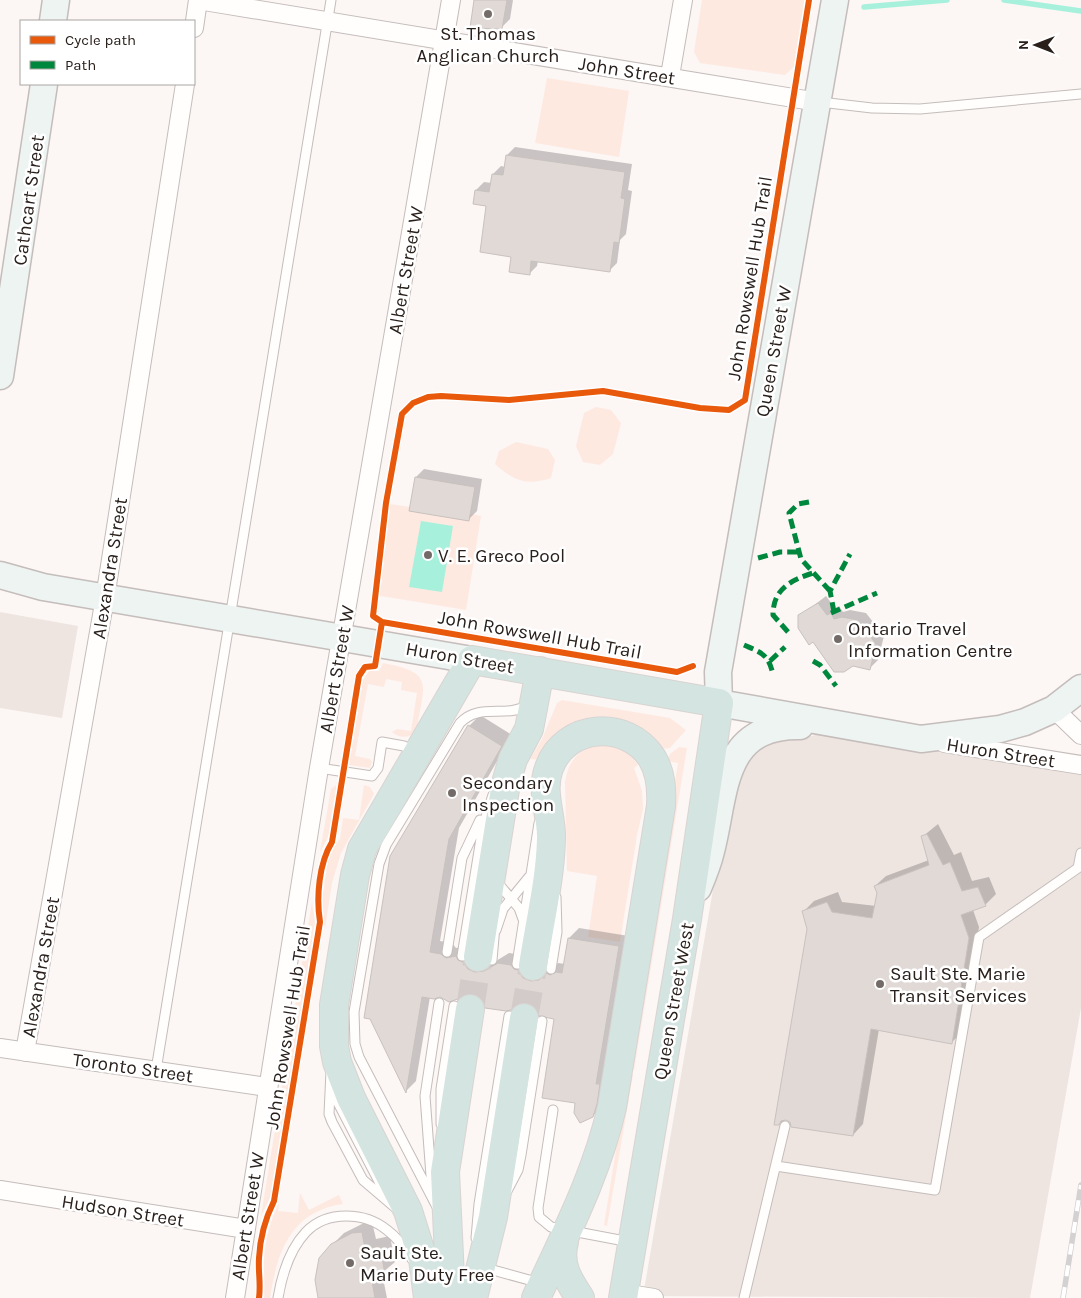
<svg xmlns="http://www.w3.org/2000/svg" width="1081" height="1298" viewBox="0 0 1081 1298" font-family="Karla,sans-serif">
	<rect width="100%" height="100%" fill="#fcf6f4"/>
	<path fill="#eee5e0" d="M0,612L78,626L62,718L0,708Z
		M844,726L1081,766V1008L1030,1298L643,1296L721,843L734,788L753,750L791,736L805,738Z"/>
	<path fill="#fee9e1" d="M702,0H809L799,62L785,75L700,63L694,52Z
		M547,78L629,91L619,157L535,143Z
		M596,407L611,410L621,423L613,454L600,465L583,462L576,446L584,413Z
		M516,442L548,449L555,460L551,478C526,486 514,481 495,464L499,451Z
		M415,477L475,487L471,514L481,516L466,610L375,595L390,504L410,507Z
		M383,663C435,673 424,683 417,728C412,739 400,739 392,732L397,729L411,731L417,693L401,690L402,682L386,679L384,687L368,684L355,756L370,759L372,762L370,768L349,765L363,680L369,671H379Z
		M562,700L670,718L686,730L670,748L661,749C639,717 593,703 561,732C553,739 547,751 541,760L530,759L542,739L557,703Z
		M598,745C616,745 627,750 638,765L634,768L642,791L643,809L637,835L620,942L588,937L597,876L567,871L565,782C568,762 578,749 598,745Z
		M679,747L687,748L634,1070L629,1069L678,763L667,761L670,754Z
		M336,785L337,789L330,833L320,852L331,789Z
		M364,785L370,787L374,794L341,853L332,883L325,928L321,906L329,853L340,839L343,818L359,820Z
		M312,902L315,922L271,1196L261,1216Z
		M628,1075H633L607,1226L604,1225Z
		M300,1193L309,1210L339,1195L343,1204C291,1211 277,1252 270,1298H264C266,1284 263,1272 264,1259C266,1238 270,1221 279,1203L278,1211L298,1213Z"/>
	<path fill="#a7f1dc" d="M421,521L453,526L442,592L409,587Z"/>
	<path fill="#0003" d="M475,0H513L510,19L502,27Z
		M515,147L632,164L628,190L632,191L626,234L620,240L617,263L609,271L538,261L537,266L529,274L513,256L488,205L476,190L484,182L492,183L493,174L501,166L505,167L507,155Z
		M424,469L482,479L477,511L469,519L416,477Z
		M826,596L835,608L839,606L843,612L850,610L866,613L884,636L878,660L870,668L800,616Z
		M480,715L512,735L459,828L440,941L452,943L456,948L466,946L496,961L509,953L522,955L542,971L551,970L558,963L565,964L569,938L579,928L629,936L603,1105L593,1116L577,1102L556,1018L527,1001L481,996L473,992L463,993L457,999L445,1000L440,995L430,997L416,1081L406,1091L370,1018L391,856L469,726Z
		M938,824L954,855L961,852L972,881L989,877L996,894L985,905L973,910L979,927L962,1032L952,1042L879,1029L863,1124L853,1135L786,1119L778,1124L808,929L803,912L814,901L838,892L842,902L876,906L878,893L875,886L886,876L929,860L922,837Z
		M372,1222L376,1239L390,1236L395,1262L382,1273L387,1298H319L316,1280L317,1268L326,1251L344,1233L364,1223Z"/>
	<g fill="none" stroke-linecap="round" stroke-linejoin="round">
		<path stroke="#a7f1dc" stroke-width="5.5" d="M1004,0L1081,11
			M864,7L947,0"/>
	</g>
	<path fill="#e0d9d6" stroke="#c8c1be" d="M474,0H507L502,29L470,28Z
		M506,155L625,172L621,198L625,199L619,243L614,242L610,272L531,261L530,275L509,272L511,257L480,252L486,206L473,204L475,190L489,192L492,174L503,175Z
		M415,477L475,487L469,521L409,511Z
		M818,603L827,615L831,613L834,619L842,617L858,620L876,644L870,670L853,666L844,672H834L813,642L809,645L798,628V615Z
		M468,725L502,746L449,839L430,952L441,954L446,958L456,956L458,960L463,962L468,969L475,972L484,971L498,963L511,965L514,969L518,970L523,978L531,981L539,980L546,973L550,975L556,972L562,973L568,938L619,946L596,1084H600L597,1104L593,1117L580,1123L574,1113L575,1103L542,1098L554,1019L539,1016L533,1006L526,1003H519L511,1010L506,1011L485,1008L480,997L472,994L449,1002L440,997L434,999L422,997L406,1093L370,1019L364,1018L390,856Z
		M927,834L943,865L950,862L962,891L978,887L986,906L961,915L969,938L952,1044L871,1029L853,1136L791,1127L790,1122L786,1120L781,1121L779,1125H774L807,929L802,911L827,902L832,912L872,918L877,893L874,886L929,865L921,836Z
		M362,1232L365,1249L380,1246L385,1274L371,1276L375,1298H318L315,1280L319,1258L331,1244L352,1233Z"/>
	<g fill="none" stroke-linecap="round" stroke-linejoin="round">
		<path stroke="#d2cbc9" stroke-width="28" stroke-dasharray="28 14" stroke-linecap="butt" d="M470,1009L478,957
			M524,1018L533,966"/>
		<g stroke="#c4bdbb" stroke-width="11">
			<path id="service" d="M820,102L872,108L920,109L1081,94
				M319,768L372,776L378,768L382,742L404,746L415,753
				M496,881L519,908L523,919
				M496,930L503,909L529,877
				M447,952L462,858L480,820
				M462,956L483,826L493,795
				M492,960L495,926
				M517,964L539,823
				M551,969L557,932L556,897
				M156,1070L331,0
				M331,1071L329,1114L332,1122L363,1180L397,1209
				M332,1088L336,1099L387,1197
				M553,1110L538,1208L539,1217L551,1227L630,1242
				M441,1124V1089L454,1006
				M776,1166L935,1190L979,937L1078,868L1081,853
				M432,1189L425,1096L439,1003
				M507,1191L518,1170L521,1155L542,1021
				M437,1207L359,1057L355,1044L354,1012L379,864L386,845L460,723C480,702 506,719 528,705
				M476,1238L479,1204L509,1016
				M482,1267L540,1283
				M278,1298C282,1274 289,1250 306,1232C327,1210 365,1212 387,1230C398,1238 405,1248 412,1259
				M744,1298L785,1126"/>
		</g>
		<g stroke="#c4bdbb" stroke-width="20">
			<path id="minor" d="M194,28L198,0L818,102
				M670,76L683,0
				M1054,709L1081,735
				M944,743L1081,765
				M0,1048L267,1087
				M25,1052L105,598L185,84
				M0,1190L246,1229
				M623,1293L654,1298
				M235,1298L319,768L451,0"/>
		</g>
		<g stroke="#c4bdbb" stroke-width="29">
			<path id="secondary" d="M835,0L718,672L719,703L921,739L1000,729L1025,722L1054,709L1081,688
				M53,21L56,0
				M0,376L44,84
				M0,575L43,587L472,660
				M698,888C703,876 708,864 711,851C726,793 720,725 800,726"/>
		</g>
		<g stroke="#d8d4d2" stroke-width="30">
			<path id="trunk" d="M478,957L506,783L513,759L529,729L540,671
				M533,966C539,925 550,881 551,839C552,815 540,792 549,768C565,723 627,719 652,758C661,773 662,789 661,806L612,1107C597,1174 565,1235 536,1298
				M564,1242C558,1264 568,1280 580,1298
				M428,1298L423,1259L408,1211L351,1098L337,1062L334,1046V1005L355,875L362,849L472,660L719,703L687,919L623,1298
				M451,1298L445,1172L470,1009
				M473,1298L493,1217L524,1018"/>
		</g>
		<use href="#service" stroke="#fffefd" stroke-width="9"/>
		<use href="#minor" stroke="#fffefd" stroke-width="18"/>
		<use href="#secondary" stroke="#eef4f2" stroke-width="26"/>
		<use href="#trunk" stroke="#d4e4e0" stroke-width="28"/>
		<g stroke="#d3d1d1" stroke-width="5.5">
			<path id="rail" d="M1063,1298L1081,1185"/>
		</g>
		<use href="#rail" stroke="#fff" stroke-width="4" stroke-dasharray="11" stroke-linecap="butt"/>
		<path stroke="#00873e" stroke-width="5" stroke-dasharray="10 5" stroke-linecap="butt" d="M809,502L798,504L789,513L801,559L830,591
			M758,558L780,552H799
			M834,612L830,591L850,554
			M831,613L877,593
			M788,632L773,615C773,589 791,580 813,573
			M744,645C762,653 768,654 773,674
			M770,661L785,647
			M813,661L820,665L836,686"/>
		<g stroke="#fff" stroke-width="9">
			<path id="cycleway" d="M693,666L677,672L382,622L373,616L386,503L402,414L413,403L428,397L441,396L509,400L603,391L700,408L729,410L745,400L809,0
				M259,1298C261,1283 258,1273 259,1258C260,1238 265,1219 274,1201L320,922C316,897 319,863 332,842L359,676L365,667L375,666L382,622"/>
		</g>
		<use href="#cycleway" stroke="#e8590c" stroke-width="6"/>
	</g>
	<g fill="#736b68" stroke="#fff" stroke-width="2">
		<circle cx="488" cy="14" r="5"/>
		<circle cx="428" cy="555" r="5"/>
		<circle cx="838" cy="639" r="5"/>
		<circle cx="452" cy="793" r="5"/>
		<circle cx="880" cy="984" r="5"/>
		<circle cx="350" cy="1263" r="5"/>
	</g>
	<g text-anchor="middle" stroke-width="5" stroke-linejoin="round" paint-order="stroke">
		<g font-size="19" fill="#29201c" stroke="#fff" text-anchor="start">
			<text x="488" y="40" text-anchor="middle">St. Thomas<tspan x="488" dy="22">Anglican Church</tspan></text>
			<text x="438" y="562">V. E. Greco Pool</text>
			<text x="848" y="635">Ontario Travel<tspan x="848" dy="22">Information Centre</tspan></text>
			<text x="462" y="789">Secondary<tspan x="462" dy="22">Inspection</tspan></text>
			<text x="890" y="980">Sault Ste. Marie<tspan x="890" dy="22">Transit Services</tspan></text>
			<text x="360" y="1259">Sault Ste.<tspan x="360" dy="22">Marie Duty Free</tspan></text>
		</g>
		<g font-size="19" fill="#29201c" stroke="#fff">
			<text transform="translate(627 70) rotate(9)" y="7">John Street</text>
			<text transform="translate(28 200) rotate(-82)" y="7">Cathcart Street</text>
			<text transform="translate(405 270) rotate(-80)" y="7">Albert Street W</text>
			<text transform="translate(749 278) rotate(-81)" y="7">John Rowswell Hub Trail</text>
			<text transform="translate(773 351) rotate(-80)" y="7">Queen Street W</text>
			<text transform="translate(109 568) rotate(-81)" y="7">Alexandra Street</text>
			<text transform="translate(540 634) rotate(10)" y="7">John Rowswell Hub Trail</text>
			<text transform="translate(460 657) rotate(10)" y="7">Huron Street</text>
			<text transform="translate(336 669) rotate(-80)" y="7">Albert Street W</text>
			<text transform="translate(1001 752) rotate(9)" y="7">Huron Street</text>
			<text transform="translate(40 967) rotate(-80)" y="7">Alexandra Street</text>
			<text transform="translate(673 1001) rotate(-80)" y="7">Queen Street West</text>
			<text transform="translate(287 1027) rotate(-81)" y="7">John Rowswell Hub Trail</text>
			<text transform="translate(133 1067) rotate(8)" y="7">Toronto Street</text>
			<text transform="translate(123 1210) rotate(9)" y="7">Hudson Street</text>
			<text transform="translate(247 1216) rotate(-81)" y="7">Albert Street W</text>
		</g>
	</g>
	<rect x="20" y="20" width="175" height="65" fill="#ffffff" stroke="#a9a6a4"/>
	<rect x="30" y="36" width="25" height="8" fill="#e8590c" stroke="#a9a6a4"/>
	<text x="65" y="45" font-size="15" fill="#29201c">Cycle path</text>
	<rect x="30" y="61" width="25" height="8" fill="#00873e" stroke="#a9a6a4"/>
	<text x="65" y="70" font-size="15" fill="#29201c">Path</text>
	<g transform="translate(1036 45) rotate(270)" stroke="#ffffff" stroke-width="4" paint-order="stroke">
	<path d="M0-4L9 19L0 12L-9 19Z" fill="#29201c"/>
	<text y="-8" font-size="14" font-weight="bold" text-anchor="middle" fill="#29201c">N</text>
	</g>
</svg>
